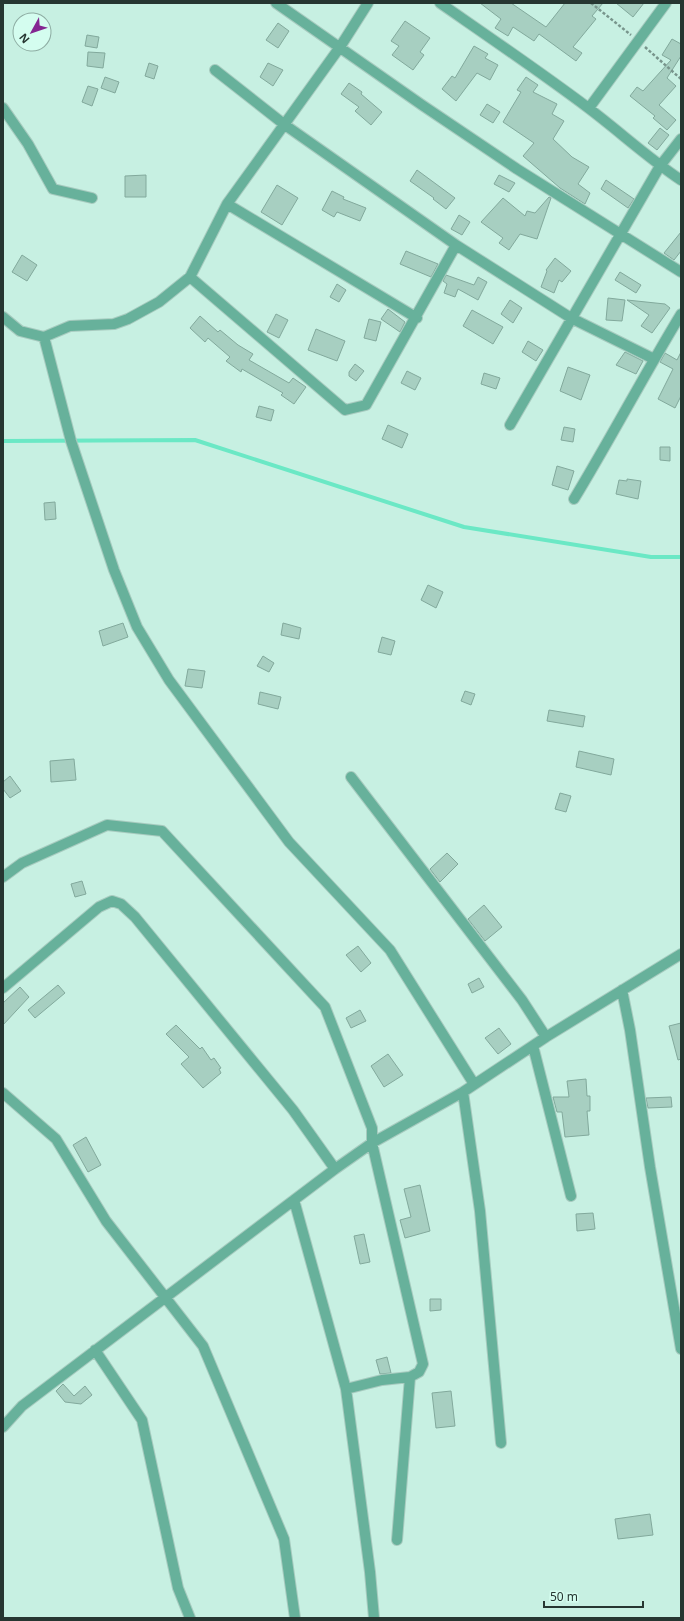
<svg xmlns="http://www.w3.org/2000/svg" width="684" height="1621" viewBox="0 0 684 1621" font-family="'Noto Sans',sans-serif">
	<rect width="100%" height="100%" fill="#c7f0e2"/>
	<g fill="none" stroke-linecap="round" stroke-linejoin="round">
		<path stroke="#6be8c5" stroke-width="4" d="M3,441L195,440L464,527L651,557H681"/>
	</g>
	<path fill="#a7cfc1" stroke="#82a99c" d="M480,3H511L546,27L565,3H603L592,16L596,19L573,47L582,53L576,61L539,34L534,41L513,27L508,36L495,28L501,19Z
		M616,3H644L633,17Z
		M405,21L430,38L420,52L424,55L413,70L392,55L399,46L391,41Z
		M278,23L289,31L278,48L266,40Z
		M87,35L99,37L97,48L85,46Z
		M672,39L681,44V56L667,78L676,86L659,105L676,120L667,130L653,118L655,116L630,96L637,87L643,91L671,60L662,55Z
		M474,46L488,54L485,58L498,65L490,80L477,73L456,101L442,89L452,76L455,78Z
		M88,52L105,53L103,68L87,66Z
		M149,63L158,66L154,79L145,76Z
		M268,63L283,70L273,86L260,77Z
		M105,77L119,82L115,93L101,88Z
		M526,77L538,85L533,92L557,104L552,114L564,121L553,139L572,157L589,167L578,184L590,193L585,204L560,188L523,156L534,143L503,122L521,92L517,90Z
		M349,83L362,92L361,94L382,112L371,125L355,111L359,107L341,94Z
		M88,86L98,89L92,106L82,102Z
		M487,104L500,112L493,123L480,115Z
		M660,128L669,135L657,150L648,143Z
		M417,170L455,198L446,209L433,199L434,198L410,181Z
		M146,175V197H125V176Z
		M499,175L515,183L509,192L494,184Z
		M606,180L634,199L628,208L601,189Z
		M277,185L298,198L282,225L261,212Z
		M332,191L344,197L343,199L366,208L360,221L337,212L334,217L322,210Z
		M549,197L551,198L537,239L520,234L509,250L499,243L503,238L481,222L503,198L525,216L527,211L535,213Z
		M459,215L470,222L462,235L451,229Z
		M681,232V251L674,260L664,253Z
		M406,251L438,264L431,277L400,264Z
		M22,255L37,265L27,281L12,272Z
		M555,258L571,271L562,282L559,280L554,293L541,287L547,271L546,270Z
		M620,272L641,285L636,293L615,280Z
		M446,275L474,285L478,277L487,282L478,300L458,289L455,297L444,293L447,284L443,281Z
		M337,284L346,290L339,302L330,297Z
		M608,298L625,300L622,321L606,320Z
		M510,300L522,308L513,323L501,314Z
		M627,300L665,304L670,308L652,333L641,326L649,315Z
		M388,309L405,322L400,332L381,319Z
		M472,310L503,327L493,344L463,326Z
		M276,314L288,320L279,338L267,332Z
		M200,316L218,332L220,330L238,345L253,354L249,360L289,383L293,378L306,387L294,404L281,395L283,393L242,369L241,372L226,361L230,357L208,338L205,342L190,328Z
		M369,319L381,322L376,341L364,338Z
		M316,329L345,341L337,361L308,350Z
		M528,341L543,350L536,361L522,352Z
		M625,352L643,361L636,374L616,365Z
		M681,352V396L675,408L658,399L673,369L660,362L665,353L677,360Z
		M355,364L364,371L356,381L349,376V372Z
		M568,367L590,375L581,400L560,391Z
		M407,371L421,378L415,390L401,383Z
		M484,373L500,378L496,389L481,384Z
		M259,406L274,410L271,421L256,417Z
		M388,425L408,434L402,448L382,439Z
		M564,427L575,429L573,442L561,440Z
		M660,447H670V461L660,460Z
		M557,466L574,471L568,490L552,485Z
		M627,479L641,481L638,499L616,494L619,480L627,481Z
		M55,502L56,519L45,520L44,503Z
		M428,585L443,592L436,608L421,600Z
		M123,623L128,637L103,646L99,631Z
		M283,623L301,628L299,639L281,635Z
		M382,637L395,641L391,655L378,652Z
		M263,656L274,663L269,672L257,666Z
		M188,669L205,671L202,688L185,686Z
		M465,691L475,694L471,705L461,701Z
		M260,692L281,697L278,709L258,704Z
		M549,710L585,716L583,727L547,721Z
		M579,751L614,759L611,775L576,767Z
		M74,759L76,780L51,782L50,761Z
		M10,776L21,791L10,798L3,789V782Z
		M560,793L571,796L566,812L555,809Z
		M447,853L458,864L440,882L430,869Z
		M82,881L86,894L75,897L71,884Z
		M484,905L502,927L485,941L468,919Z
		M358,946L371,963L361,972L346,955Z
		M479,978L484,987L472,993L468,984Z
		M58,985L65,993L35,1018L28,1010Z
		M20,987L29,997L3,1025V1003Z
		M360,1010L366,1021L351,1028L346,1018Z
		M681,1023V1059L678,1060L669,1026Z
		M176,1025L200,1049L202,1047L211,1060L214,1058L221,1068L219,1069L221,1073L203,1088L181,1064L189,1057L166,1034Z
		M499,1028L511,1044L498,1054L485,1038Z
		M388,1054L403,1075L384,1087L371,1066Z
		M586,1079L587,1096H590V1111H587L589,1135L565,1137L562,1112H557L553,1097H569L567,1081Z
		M671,1097L672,1107L648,1108L646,1098Z
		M86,1137L101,1165L88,1172L73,1145Z
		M420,1185L430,1231L405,1238L400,1220L411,1217L404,1189Z
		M593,1213L595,1229L577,1231L576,1214Z
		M364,1234L370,1262L360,1264L354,1236Z
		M430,1299H441V1310L430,1311Z
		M387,1357L391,1373L380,1374L376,1360Z
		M63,1384L74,1396L85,1386L92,1395L81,1404L65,1402L56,1391Z
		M451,1391L455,1426L436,1428L432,1393Z
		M650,1514L653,1535L618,1539L615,1519Z"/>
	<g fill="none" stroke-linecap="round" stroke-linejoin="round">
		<g stroke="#a7cbbf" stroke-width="12">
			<path id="minor" d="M276,3L422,105L517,169L681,272
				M440,3C489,37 539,71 587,107C619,131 648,158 681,180
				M215,70L285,125L456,245L571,318L654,359
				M3,108L28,144L53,189L92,198
				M589,108L666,3
				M227,204L417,318
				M190,277L345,410L366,405L456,245
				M3,317L20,331L44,337L70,326L114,324L128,319L159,302L190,277L227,204L340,47L368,3
				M44,337L71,441L114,570L137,627L169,680L289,842L390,950L474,1084
				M510,425L660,166L681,139
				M574,499C611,438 644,375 681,314
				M351,777L522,1000L546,1037
				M3,877L22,863L107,825L162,831L325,1007L372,1128V1143L423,1364L419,1372L410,1377L382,1380L346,1389
				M3,988L99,907L112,901L121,904L135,917L293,1110L335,1169
				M622,990L630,1030L650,1167L681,1349
				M533,1046L571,1196
				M463,1092L480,1211L501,1443
				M3,1093L56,1139L106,1221L203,1346L284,1539L295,1618
				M294,1200L346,1389L370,1572L374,1618
				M95,1350L142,1420L178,1588L190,1618
				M3,1427L22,1406L335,1169L372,1143L463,1092L546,1037L681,954
				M397,1540L410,1377"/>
		</g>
		<path stroke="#78958c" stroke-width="2.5" stroke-dasharray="3 2" stroke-linecap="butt" d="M591,3L631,35
			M645,47L681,79"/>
		<use href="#minor" stroke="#67b19b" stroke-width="10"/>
	</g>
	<rect width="684" height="1621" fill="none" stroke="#263631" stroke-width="8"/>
	<g transform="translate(32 32) rotate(230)"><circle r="19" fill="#d4fdef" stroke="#8eada3"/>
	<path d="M0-3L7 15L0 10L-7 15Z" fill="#842691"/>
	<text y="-6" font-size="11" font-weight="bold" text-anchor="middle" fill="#263631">N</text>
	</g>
	<path d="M544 1601v6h99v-6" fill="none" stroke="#263631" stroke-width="2"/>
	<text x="550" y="1601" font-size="12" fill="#263631" stroke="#d4fdef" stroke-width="3" paint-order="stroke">50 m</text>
</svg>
